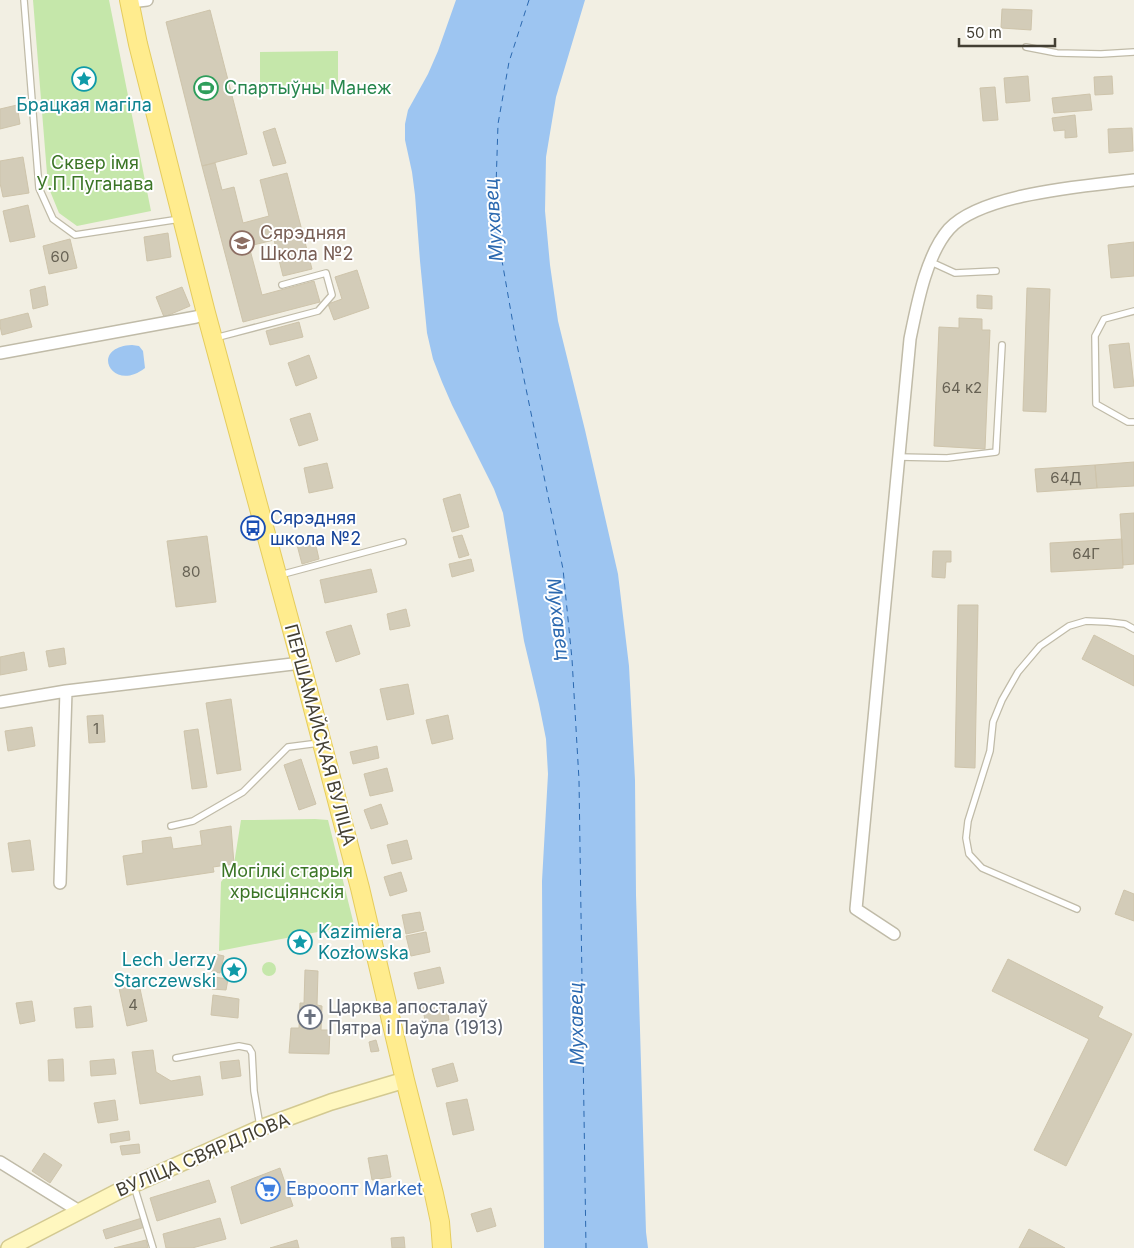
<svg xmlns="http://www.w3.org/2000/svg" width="1134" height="1248" viewBox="0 0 1134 1248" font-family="Inter,sans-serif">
	<rect width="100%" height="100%" fill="#f2efe3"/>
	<path fill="#c5e7aa" d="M33,0H109L151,211L77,226L59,213L48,186Z
		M338,51V89L260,90V52Z
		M315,819L328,820L354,925L219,951L221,882L234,864L241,820H249Z
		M262 969a7 7 0 1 1 14 0a7 7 0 1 1-14 0Z"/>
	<path fill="#9dc5f1" d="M456,0H585L556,97L546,157L545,211L550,265L558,321L585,430L618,574L629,666L635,780L636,895L646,1232L648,1248H544L542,881L548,774L546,739L539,704L524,641L503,513L494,489L452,405L442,382L433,359L427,333L420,261L415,195L412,172L405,140V124L408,110L428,74L438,51Z
		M132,345L139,346L143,351L145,368C112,394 88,347 132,345Z"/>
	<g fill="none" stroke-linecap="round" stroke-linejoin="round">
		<path stroke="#2b69b0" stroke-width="1" stroke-dasharray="6 5" stroke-linecap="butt" d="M529,0L509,62L498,124L496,187L501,255L515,335L563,569L572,659L579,780L586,1248"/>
	</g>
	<path fill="#d3ccb8" stroke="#cec4ab" d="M1002,9L1032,10L1031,30L1001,28Z
		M210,10L247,154L202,166L166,22Z
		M1028,76L1030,101L1006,103L1004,78Z
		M1112,76L1113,94L1095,95L1094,77Z
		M995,87L998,120L983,121L980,88Z
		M1090,94L1092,110L1054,113L1052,98Z
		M17,105L20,124L0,129V109Z
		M1075,115L1077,137L1065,138V130L1054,131L1052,118Z
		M275,128L286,163L273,166L263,132Z
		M1132,128L1133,151L1109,153L1108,129Z
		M23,157L29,193L3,197L0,183V161Z
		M215,163L222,190L234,187L243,223L269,216L260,180L287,173L312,269L283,276L274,240L249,246L262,295L314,281L320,302L243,322L202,166Z
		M28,205L35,237L10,242L3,211Z
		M168,233L171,257L147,261L144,237Z
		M70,239L77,268L49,274L43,246Z
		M1134,242V276L1111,278L1108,245Z
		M357,270L369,308L334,320L328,304L342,299L335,277Z
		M45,286L48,305L33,309L30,290Z
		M182,287L190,306L164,317L156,297Z
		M1027,288L1050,289L1046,412L1023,411Z
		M977,295L992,296V309L977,308Z
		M28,313L32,327L2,335L0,326V320Z
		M959,318L982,319V330H990L985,449L934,446L939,327L959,328Z
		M299,322L303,337L270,345L266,331Z
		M1129,343L1134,386L1114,388L1109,345Z
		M309,355L317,378L296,386L288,363Z
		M310,413L318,440L299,446L290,419Z
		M1134,462V486L1097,488L1095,465Z
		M327,463L333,488L309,493L304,468Z
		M1095,465L1097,488L1037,492L1035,469Z
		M460,494L469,527L452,532L443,499Z
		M1134,513V564L1123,565L1120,514Z
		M462,535L469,555L459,558L453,537Z
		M207,536L216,602L176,607L167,541Z
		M314,537L319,559L302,564L296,541Z
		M1122,539L1123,568L1051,572L1050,543Z
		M933,551H951V562H946L945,578L932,577Z
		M471,559L474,571L452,577L449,564Z
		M371,569L377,592L325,603L320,580Z
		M958,605H978L975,768L955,767Z
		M406,609L410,626L390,630L387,614Z
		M351,625L360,654L336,662L326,632Z
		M1094,635L1134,656V686L1082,659Z
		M64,648L66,664L49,667L46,651Z
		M24,652L27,670L0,675V657Z
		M408,684L414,714L387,720L380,689Z
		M231,699L241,770L217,774L206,703Z
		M103,715L105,742L89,743L87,716Z
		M448,715L453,739L432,744L426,720Z
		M32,727L35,746L8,751L5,731Z
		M198,729L207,787L192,789L184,731Z
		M377,746L379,758L353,764L350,752Z
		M301,759L316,804L299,810L284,765Z
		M387,768L393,791L370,796L364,774Z
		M381,804L388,824L371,829L364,810Z
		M231,826L234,864L213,867L214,872L127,885L123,856L143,853L142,841L171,837L173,849L202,845L200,831Z
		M30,840L34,870L12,872L8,843Z
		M407,840L412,859L392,864L387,845Z
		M401,872L407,891L390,896L384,877Z
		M1124,890L1134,894V921L1115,914Z
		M420,912L424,930L406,934L402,915Z
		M426,932L430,952L411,956L406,936Z
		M215,954L224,956L220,973L211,971Z
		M1008,959L1103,1007L1098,1017L1132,1034L1066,1166L1034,1150L1089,1039L992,991Z
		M440,967L444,983L418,989L414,973Z
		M305,970L318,971L317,1005L322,1006L321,1030H330L329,1054L289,1053L291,1028H299L300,1003H304Z
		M214,977L228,979L226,990L212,989Z
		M139,984L147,1021L127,1026L119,988Z
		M213,995L239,999L238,1018L211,1015Z
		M32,1001L35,1021L20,1024L16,1003Z
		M446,1001L449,1020L426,1024L422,1006Z
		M91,1006L93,1027L76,1028L74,1008Z
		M376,1040L379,1051L371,1052L369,1042Z
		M153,1050L156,1072L171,1081L200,1076L203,1095L140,1104L132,1052Z
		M63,1059L64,1081H49L48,1060Z
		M114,1059L116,1074L91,1076L90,1061Z
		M239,1060L241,1076L222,1079L220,1062Z
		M453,1063L458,1081L437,1087L432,1069Z
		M467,1099L474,1130L453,1135L446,1103Z
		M115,1100L118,1120L98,1123L94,1103Z
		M129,1131L130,1140L111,1143L110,1134Z
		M139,1144L140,1153L122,1155L120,1146Z
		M44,1153L62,1165L50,1183L32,1171Z
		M387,1155L391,1177L372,1180L368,1158Z
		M280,1168L293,1206L241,1224L231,1187Z
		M209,1180L216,1202L157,1221L150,1198Z
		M491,1208L496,1226L477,1232L471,1214Z
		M142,1218L145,1227L106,1239L103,1230Z
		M220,1218L226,1239L192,1248H166L163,1234Z
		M1029,1229L1065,1248H1019Z
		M404,1237L405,1248H392L391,1238Z
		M146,1240L148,1248H114Z
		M297,1240L299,1248H270Z"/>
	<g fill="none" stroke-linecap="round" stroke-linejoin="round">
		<g stroke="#c0bba8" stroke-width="8">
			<path id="service" d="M24,0L39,188L53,219L75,235L180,219
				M1026,47L1057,53L1101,54L1134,52
				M931,262L955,273L996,271
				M1134,311L1104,319L1095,336L1096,404L1128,422H1134
				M215,338L318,311L332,295L326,273L282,285
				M899,457L947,458L996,452L1002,345
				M280,575L403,542
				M171,826L193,821L243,792L288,747L319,743
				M1077,909L982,868L969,854L966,838L968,821L990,751L993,722L1002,700L1018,672L1040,646L1069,626L1086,621L1108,622L1125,624L1134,629
				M176,1058L239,1046L249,1048L252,1053L254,1091L260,1126
				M134,1186L153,1248"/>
		</g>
		<g stroke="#c0bba8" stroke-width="14">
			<path id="minor" d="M130,2L147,0
				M0,353L196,317L206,313
				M0,702L66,691L301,663
				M60,883L66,691
				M894,934L856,909L910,339C917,305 926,255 949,229C982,193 1087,186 1134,180
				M0,1162L79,1211"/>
		</g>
		<g stroke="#d3c991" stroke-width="18">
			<path id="secondary" d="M9,1248L119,1191L260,1128L331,1102L405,1080"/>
		</g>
		<g stroke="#e5cc5d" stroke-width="20">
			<path id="primary" d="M129,0L138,44L206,313L301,663L360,888L405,1080L434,1194L440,1222L442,1248"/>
		</g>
		<use href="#service" stroke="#fff" stroke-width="5.5"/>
		<use href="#minor" stroke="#fff" stroke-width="11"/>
		<use href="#secondary" stroke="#fff7bf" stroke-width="15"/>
		<use href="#primary" stroke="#ffec8e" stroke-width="18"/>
	</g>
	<defs>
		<g id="sight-ring" transform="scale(1.25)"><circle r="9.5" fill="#fff" stroke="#0f9aa8" stroke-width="1.5"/><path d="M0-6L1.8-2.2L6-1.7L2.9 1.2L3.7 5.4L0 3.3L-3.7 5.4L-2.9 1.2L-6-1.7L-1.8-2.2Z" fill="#0f9aa8"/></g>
		<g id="stadium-ring" transform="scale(1.25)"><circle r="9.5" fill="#fff" stroke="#2e9e5b" stroke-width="1.5"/><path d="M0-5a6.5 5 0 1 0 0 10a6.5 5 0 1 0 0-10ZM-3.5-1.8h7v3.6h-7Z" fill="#2e9e5b"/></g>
		<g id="school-ring" transform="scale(1.25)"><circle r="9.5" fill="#fff" stroke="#8d6e63" stroke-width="1.5"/><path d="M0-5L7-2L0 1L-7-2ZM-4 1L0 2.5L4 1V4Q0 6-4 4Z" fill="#8d6e63"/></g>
		<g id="bus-ring" transform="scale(1.25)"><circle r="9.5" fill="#fff" stroke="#1a4fb4" stroke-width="1.5"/><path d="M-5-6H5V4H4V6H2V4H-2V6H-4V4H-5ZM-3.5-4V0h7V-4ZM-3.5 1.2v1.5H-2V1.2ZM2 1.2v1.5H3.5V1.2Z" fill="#1a4fb4"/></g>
		<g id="church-ring" transform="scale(1.25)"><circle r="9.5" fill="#fff" stroke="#6b7280" stroke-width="1.5"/><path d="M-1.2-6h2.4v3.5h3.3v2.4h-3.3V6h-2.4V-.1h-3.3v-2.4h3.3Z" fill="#6b7280"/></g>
		<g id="supermarket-ring" transform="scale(1.25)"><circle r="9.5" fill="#fff" stroke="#3f7fe0" stroke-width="1.5"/><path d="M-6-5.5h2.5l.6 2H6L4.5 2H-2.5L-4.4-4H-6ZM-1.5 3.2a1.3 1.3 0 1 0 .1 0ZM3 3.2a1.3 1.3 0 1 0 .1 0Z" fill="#3f7fe0"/></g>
	</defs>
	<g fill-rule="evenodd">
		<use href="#sight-ring" x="84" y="79"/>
		<use href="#stadium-ring" x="206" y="88"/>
		<use href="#school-ring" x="242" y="243"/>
		<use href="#bus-ring" x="253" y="528"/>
		<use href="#sight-ring" x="300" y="942"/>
		<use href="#sight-ring" x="234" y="970"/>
		<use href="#church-ring" x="310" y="1017"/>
		<use href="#supermarket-ring" x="268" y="1189"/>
	</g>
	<g text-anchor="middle" stroke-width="4" stroke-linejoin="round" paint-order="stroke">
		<g font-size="15" fill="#676254">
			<text x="60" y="262">60</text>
			<text x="962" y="393">64 к2</text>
			<text x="1066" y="483">64Д</text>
			<text x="1086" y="559">64Г</text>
			<text x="191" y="577">80</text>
			<text x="96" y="734">1</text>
			<text x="133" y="1010">4</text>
		</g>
		<g font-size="18" fill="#27864d" stroke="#fff" text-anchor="start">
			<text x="224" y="94">Спартыўны Манеж</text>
		</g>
		<g font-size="18" fill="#0d838f" stroke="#fff">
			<text x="84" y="111">Брацкая магіла</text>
			<text x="318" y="938" text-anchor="start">Kazimiera<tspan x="318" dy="21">Kozłowska</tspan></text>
			<text x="216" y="966" text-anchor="end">Lech Jerzy<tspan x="216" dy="21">Starczewski</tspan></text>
		</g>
		<g font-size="18" fill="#3b7526" stroke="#fff">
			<text x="95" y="169">Сквер імя<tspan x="95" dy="21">У.П.Пуганава</tspan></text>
			<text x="287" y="877">Могілкі старыя<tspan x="287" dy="21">хрысціянскія</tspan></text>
		</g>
		<g font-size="18" fill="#785e54" stroke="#fff" text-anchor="start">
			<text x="260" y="239">Сярэдняя<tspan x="260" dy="21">Школа №2</tspan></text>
		</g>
		<g font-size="18" fill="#164399" stroke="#fff" text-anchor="start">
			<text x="270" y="524">Сярэдняя<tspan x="270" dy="21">школа №2</tspan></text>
		</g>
		<g font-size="18" fill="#433f33" stroke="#fff">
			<text transform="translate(320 735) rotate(75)" y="6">ПЕРШАМАЙСКАЯ ВУЛІЦА</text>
			<text transform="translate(203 1155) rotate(-23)" y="6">ВУЛІЦА СВЯРДЛОВА</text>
		</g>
		<g font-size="18" fill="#5b616d" stroke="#fff" text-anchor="start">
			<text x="328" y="1013">Царква апосталаў<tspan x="328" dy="21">Пятра і Паўла (1913)</tspan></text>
		</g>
		<g font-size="18" fill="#366cbe" stroke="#fff" text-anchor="start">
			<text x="286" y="1195">Евроопт Market</text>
		</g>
		<g font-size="19" font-style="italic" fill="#2b69b0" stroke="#fff">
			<text transform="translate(493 220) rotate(-94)" y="7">Мухавец</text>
			<text transform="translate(559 619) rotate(83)" y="7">Мухавец</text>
			<text transform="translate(576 1024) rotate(-91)" y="7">Мухавец</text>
		</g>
	</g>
	<path d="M959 38v8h96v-8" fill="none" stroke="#433f33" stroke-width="2.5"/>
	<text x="966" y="38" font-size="15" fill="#433f33" stroke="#ffffff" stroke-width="4" paint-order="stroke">50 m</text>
</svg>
